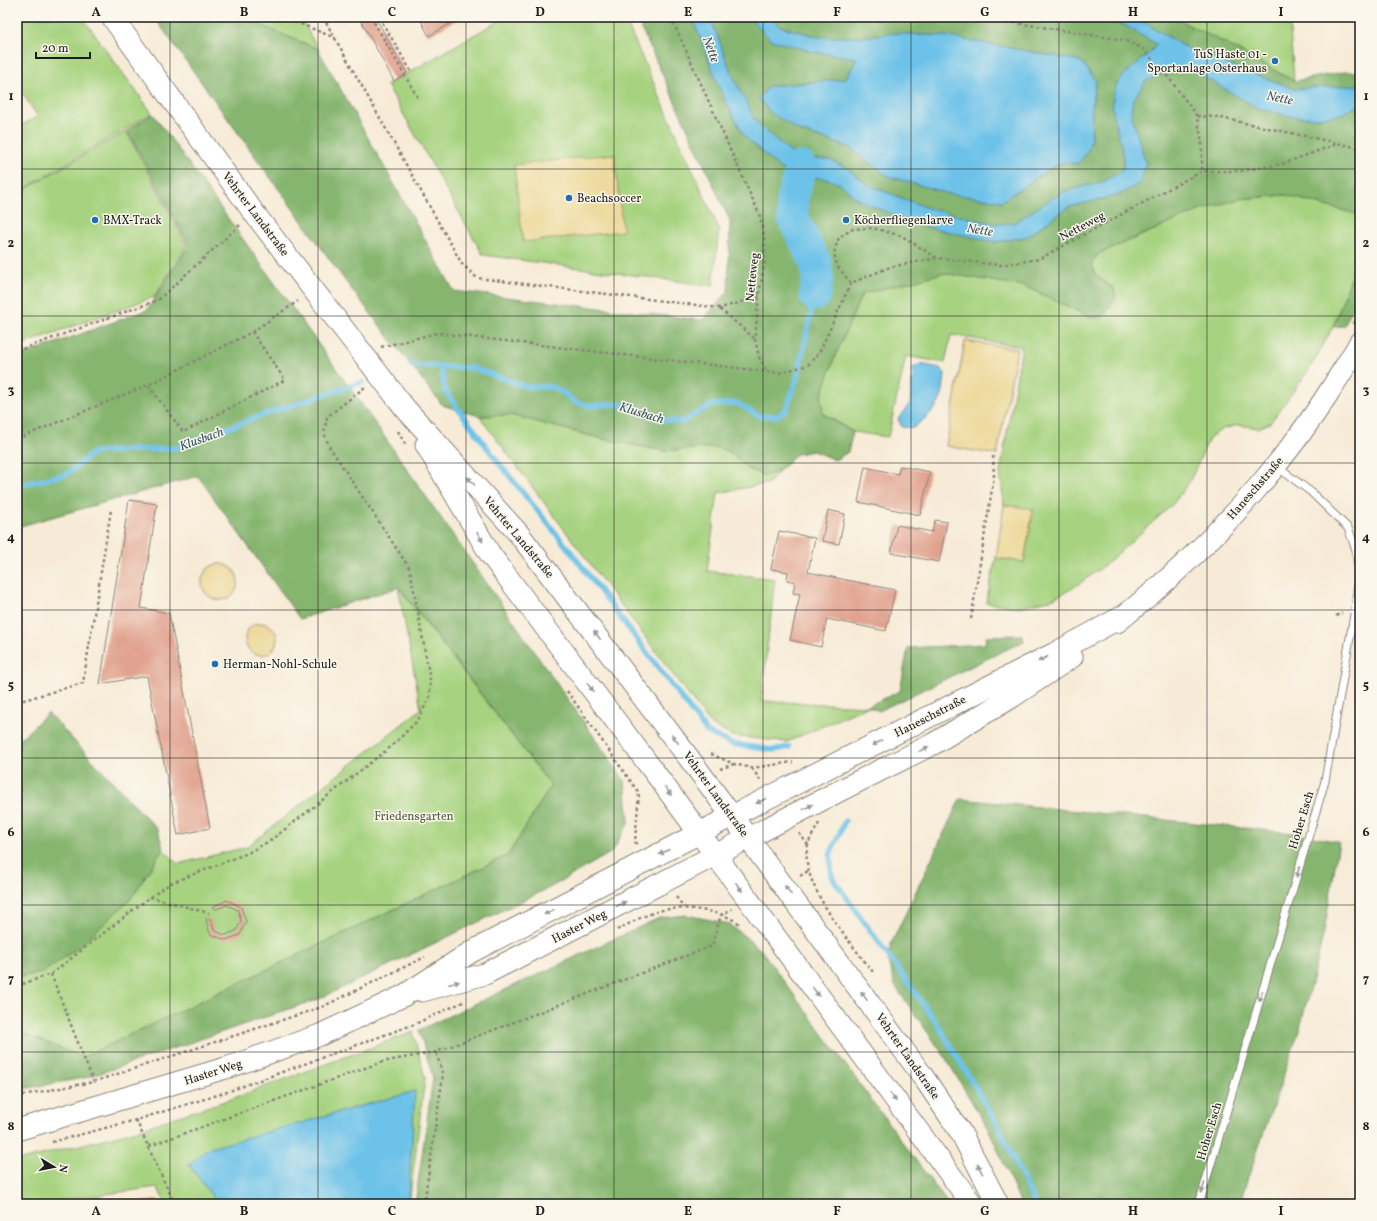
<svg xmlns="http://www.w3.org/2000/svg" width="1377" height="1221" viewBox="0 0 1377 1221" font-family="Vollkorn,serif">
	<rect width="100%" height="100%" fill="#fbf7ec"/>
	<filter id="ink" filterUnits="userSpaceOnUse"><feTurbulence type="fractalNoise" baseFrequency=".025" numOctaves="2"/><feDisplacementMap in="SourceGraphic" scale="8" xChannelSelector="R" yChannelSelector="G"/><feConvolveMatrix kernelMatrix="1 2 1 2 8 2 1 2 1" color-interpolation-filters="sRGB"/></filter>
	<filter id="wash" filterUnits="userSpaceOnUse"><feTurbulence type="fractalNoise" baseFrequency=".012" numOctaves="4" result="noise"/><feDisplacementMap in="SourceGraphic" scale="16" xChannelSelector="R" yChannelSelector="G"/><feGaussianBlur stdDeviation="0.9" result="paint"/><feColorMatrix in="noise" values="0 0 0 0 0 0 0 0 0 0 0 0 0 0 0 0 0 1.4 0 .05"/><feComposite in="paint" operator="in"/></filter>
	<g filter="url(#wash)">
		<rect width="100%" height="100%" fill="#f7ebd7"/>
		<path fill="#a7d380" stroke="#62784e" d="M17,17H82L152,113L17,193V127L38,117L17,85Z
			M241,17H300L318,49Z
			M505,17H624L719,229L713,286L483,255L387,85Z
			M1172,17H1289L1294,81L1221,41Z
			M126,131L187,245L154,297L23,344L17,330V194Z
			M1285,195L1360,215V254L1333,327L1309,370L1270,423L1258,428L1239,425L1222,429L1209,439L1190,481L1173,504L1104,566L1073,588L1050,600L1019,607L986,603L996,558L1024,562L1033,510L1004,505L1000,472L1022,347L951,335L945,363L906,356L888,437L853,432L823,413L821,398L834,359L862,294L943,273L1024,286L1092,318L1114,288L1095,275L1092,263L1098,254L1198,211L1239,199Z
			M511,415L599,438L663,451L717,447L733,454L746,468L764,476L780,470L769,483L718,493L707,571L775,579L761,701L868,706L787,742L732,736L711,725L479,416Z
			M398,587L551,786L508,855L82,1058L17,1032V977L42,973L130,900L163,849L178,864L247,847L421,709Z
			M17,619L22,620L17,647Z
			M413,1032L425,1078L409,1204H166L157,1187L33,1204H17V1161L127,1133L231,1099Z"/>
		<path fill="#85b56e" stroke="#506845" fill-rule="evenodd" d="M154,17H241L318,49L454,291L702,320L728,292L730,221L636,17H1172L1221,41L1294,81L1344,72H1360V215L1285,195L1239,199L1198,211L1098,254L1092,263L1095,275L1114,289L1116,298L1103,317L1092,318L1024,286L943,273L862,294L834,359L821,398L823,414L853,432L848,452L835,460L813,451L797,454L780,470L765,476L746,468L733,454L717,447L663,451L599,438L511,415L479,416L442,405L346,282ZM861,37L1096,81L1091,110L1092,139L1066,162L1056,165L1002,201L887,176L849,147L799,131L771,86L845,79L854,65Z
			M153,114L360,402L625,781L629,822L612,852L551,887L319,999L89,1077L17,1090V1031L83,1057L508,855L551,786L399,587L300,619L198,476L17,527V357L147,310L189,245L127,130Z
			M1360,254V295L1344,326L1333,327Z
			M1022,635L1024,641L879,711L868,706L900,691L908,648L985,644L986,636Z
			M48,713L158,830L163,849L130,900L75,950L42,973L17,977V742Z
			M960,799L1293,833L1339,842L1324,932L1300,1028L1239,1204H1021L991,1134L945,1057L895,986L888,962L891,944Z
			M686,915L730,924L761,950L948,1204H415L433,1078L419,1030L659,918Z"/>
		<path fill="#eeda9e" stroke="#857b5d" d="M614,154L623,231L523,242L514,165Z
			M965,341L1017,349L997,455L946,446Z
			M1004,505L1033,509L1024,562L996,558Z
			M202 582a18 18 0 1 1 36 0a18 18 0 1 1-36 0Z
			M245 639a16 16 0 1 1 32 0a16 16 0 1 1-32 0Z"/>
		<path fill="#6dc2e9" stroke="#446f82" d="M692,17H710L731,72L756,122L790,152L801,158L830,160L847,168L868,185L928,208L995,224L1014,223L1062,192L1102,182L1122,171C1129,145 1105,120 1115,89C1121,70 1151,57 1156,44L1124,25L1072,17H1135L1192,51L1295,89L1360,85V105L1338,115L1317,118L1288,116L1257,108L1196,72L1179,70L1160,75L1146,81L1133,100L1131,113L1146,164L1140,183L1119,195L1069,207L1026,237L995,242L918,225L858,200L840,184L826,179L795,175L781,169L744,136L721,92Z
			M749,17H771L779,26L819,37H861L893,33L945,36L1081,61L1096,81C1094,90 1092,100 1092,109C1090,132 1096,147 1077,164L1066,162L1056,165L1002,201L950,194L887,176L849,147L799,131L771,113L758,98L770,86L845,79L854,65L856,58L814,52L771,40Z
			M920,364L940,368L945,373C943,405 937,409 913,428L902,427L898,419L910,403L913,368Z
			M415,1091L408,1204H218L189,1165L207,1149Z"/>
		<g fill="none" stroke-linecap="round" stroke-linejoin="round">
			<path stroke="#6dc2e9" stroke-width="5.5" d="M411,365L473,368L527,387H552L564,393L573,401L589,406L619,404L663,420L682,422L711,405L737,403L759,416H777L786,410L797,378L815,295
				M441,366L445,391L498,462L571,552L707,732L732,744L774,750L789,747
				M17,486L67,474L94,452L176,448L262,415L363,382
				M845,821L830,855L832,877L938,1025L1000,1129L1035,1204"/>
			<path stroke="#6dc2e9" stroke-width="32" d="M801,167L792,199L793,218L816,263L818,279L815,295"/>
		</g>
		<g id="blocks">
			<path fill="#e1a38f" d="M359,17H375L407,73L394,81Z
				M419,17H462L429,36Z
				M900,466L930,472L920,515L858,502L865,467L898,474Z
				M129,500L157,504L141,608L169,613L210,828L178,835L147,676L100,684Z
				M828,510L845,514L839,544L822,541Z
				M935,520L947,522L939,562L891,553L897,525L932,532Z
				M779,531L815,538L808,572L895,590L886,631L827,619L821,647L790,640L800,594L793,593L795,582L787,580L788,572L771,569Z
				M227,900L241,907L246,921L240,935L225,940L210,934L206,920L207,918L211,920L214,930L225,935L236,931L241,921L238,910L227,905L216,909L212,907Z
				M158,1199L159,1204H135V1203Z
				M100,1200V1204H81V1203Z"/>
		</g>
	</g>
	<g filter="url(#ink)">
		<use href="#blocks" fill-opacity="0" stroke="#8a847a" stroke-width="1"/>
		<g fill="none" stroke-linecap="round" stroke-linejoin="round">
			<g stroke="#8a847a" stroke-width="9">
				<path id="lane" d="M1199,1204L1325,781L1355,609L1359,574L1356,550L1348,528L1311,492L1276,466"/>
			</g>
			<g stroke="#8a847a" stroke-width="23">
				<path id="secondary" d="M112,17L254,213L404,407L519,534L701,774L922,1075L961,1133L998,1204
					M426,445L490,554L658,777L972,1204
					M1117,622C1200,556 1276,476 1333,386C1342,371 1352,357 1360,342
					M422,991L485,974L849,786L933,744L1012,697L1072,657
					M17,1130L229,1067L320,1035L403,996L471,952L732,816L1055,653L1127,614"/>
			</g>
			<path stroke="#8a847a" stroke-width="2.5" stroke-dasharray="3 3" stroke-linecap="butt" d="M284,17L335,38
				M323,17L462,264L477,278L720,308L739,303L759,295
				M371,17L418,98
				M379,17L411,71
				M671,17L760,216L764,236L765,260L759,295L755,339L759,357L766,370
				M978,17L1124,40L1142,48L1169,78L1197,116L1202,143V171
				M1197,116L1217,117L1360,148
				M851,283L837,266L834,253L839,237L853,229L873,228L902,236L937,258
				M720,309L755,339
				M1353,324L1360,311
				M252,332L298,301
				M381,347L437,333L779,373L808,365L819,353L851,283L890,267L937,258L1000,265L1039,259L1202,171H1241L1282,164L1337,144
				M17,351L158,300L240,225
				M398,431L406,446
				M17,439L148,385L252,332L285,380L183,432L148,385
				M1336,616L1342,613
				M971,619L994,477L993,454
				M567,691L639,793L635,842L637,844
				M17,702L83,683L111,510
				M711,754L734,764L752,768L793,762
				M752,768L760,780
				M720,769L734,764
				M819,823C816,830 810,837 808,845C797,882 851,943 873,972
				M799,833L808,845
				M800,876L808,871
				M150,897L209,913
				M676,897L684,907
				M617,930C629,924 642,916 656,912C679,904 723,910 741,925
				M51,974L93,1081
				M17,986L51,974L150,897L171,883L248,853L271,840L392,746L418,720L430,696V679L410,569L329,446L324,433L327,417L365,387
				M17,1096L93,1082L322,1007L425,957
				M136,1120C149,1148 161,1176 175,1204
				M52,1142L136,1120L224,1093L415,1024L463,1002
				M149,1146L382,1062L436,1052L712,946L721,915L732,909
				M424,1204L443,1075L436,1052"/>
			<use href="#lane" stroke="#fff" stroke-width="7"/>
			<use href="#secondary" stroke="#fff" stroke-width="21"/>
		</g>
		<defs><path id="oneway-solid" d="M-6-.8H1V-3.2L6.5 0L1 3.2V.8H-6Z"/></defs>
		<g fill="#999">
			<use href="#oneway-solid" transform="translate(471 481) rotate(-132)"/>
			<use href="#oneway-solid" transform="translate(480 537) rotate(60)"/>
			<use href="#oneway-solid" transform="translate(597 635) rotate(-127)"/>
			<use href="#oneway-solid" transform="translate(1043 659) rotate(153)"/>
			<use href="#oneway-solid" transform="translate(590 687) rotate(53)"/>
			<use href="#oneway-solid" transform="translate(675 739) rotate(-127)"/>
			<use href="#oneway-solid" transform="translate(877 743) rotate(153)"/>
			<use href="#oneway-solid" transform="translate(924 749) rotate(-26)"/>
			<use href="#oneway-solid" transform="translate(668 791) rotate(54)"/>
			<use href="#oneway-solid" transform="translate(761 801) rotate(153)"/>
			<use href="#oneway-solid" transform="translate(808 807) rotate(-28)"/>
			<use href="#oneway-solid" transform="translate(664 852) rotate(152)"/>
			<use href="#oneway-solid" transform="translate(1298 872) rotate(107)"/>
			<use href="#oneway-solid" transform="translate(739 887) rotate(54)"/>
			<use href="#oneway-solid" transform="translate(788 890) rotate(-126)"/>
			<use href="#oneway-solid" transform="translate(621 904) rotate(-27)"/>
			<use href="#oneway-solid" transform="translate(549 912) rotate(152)"/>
			<use href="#oneway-solid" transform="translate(454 983) rotate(-15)"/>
			<use href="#oneway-solid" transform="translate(816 992) rotate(54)"/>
			<use href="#oneway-solid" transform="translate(864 996) rotate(-126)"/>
			<use href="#oneway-solid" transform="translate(1261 996) rotate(107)"/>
			<use href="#oneway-solid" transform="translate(893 1097) rotate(54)"/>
			<use href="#oneway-solid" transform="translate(980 1169) rotate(-118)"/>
			<use href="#oneway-solid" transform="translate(1203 1188) rotate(107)"/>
		</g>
	</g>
	<path fill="none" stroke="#1c1c1c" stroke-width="1" stroke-opacity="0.55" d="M170,17V1204M318,17V1204M466,17V1204M614,17V1204M763,17V1204M911,17V1204M1059,17V1204M1207,17V1204M17,169H1360M17,316H1360M17,463H1360M17,610H1360M17,758H1360M17,905H1360M17,1052H1360"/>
	<g fill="#1f6fb2" stroke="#fbf7ec" stroke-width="1.5">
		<circle cx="1275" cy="61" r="4"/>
		<circle cx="569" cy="198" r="4"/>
		<circle cx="95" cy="220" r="4"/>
		<circle cx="846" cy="220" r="4"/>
		<circle cx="215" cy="664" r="4"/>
	</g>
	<g text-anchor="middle" stroke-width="3" stroke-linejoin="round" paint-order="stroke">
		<g font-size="12" fill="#1c1c1c" stroke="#fbf7ec" text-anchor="start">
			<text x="1267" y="58" text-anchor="end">TuS Haste 01 -<tspan x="1267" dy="14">Sportanlage Osterhaus</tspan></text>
			<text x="577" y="202">Beachsoccer</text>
			<text x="103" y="224">BMX-Track</text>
			<text x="854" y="224">Köcherfliegenlarve</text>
			<text x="223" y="668">Herman-Nohl-Schule</text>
		</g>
		<g font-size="12" fill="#1c1c1c" stroke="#fbf7ec">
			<text transform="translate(256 214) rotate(53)" y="4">Vehrter Landstraße</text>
			<text transform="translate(1082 226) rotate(-28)" y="4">Netteweg</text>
			<text transform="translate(752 277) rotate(-84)" y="4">Netteweg</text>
			<text transform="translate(1255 488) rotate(-49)" y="4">Haneschstraße</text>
			<text transform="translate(519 537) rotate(50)" y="4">Vehrter Landstraße</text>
			<text transform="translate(930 716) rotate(-27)" y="4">Haneschstraße</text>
			<text transform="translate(716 794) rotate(54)" y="4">Vehrter Landstraße</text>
			<text transform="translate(1301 820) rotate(-73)" y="4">Hoher Esch</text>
			<text transform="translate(579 926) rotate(-27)" y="4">Haster Weg</text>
			<text transform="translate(908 1056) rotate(55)" y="4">Vehrter Landstraße</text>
			<text transform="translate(213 1072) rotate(-18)" y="4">Haster Weg</text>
			<text transform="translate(1209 1131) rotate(-73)" y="4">Hoher Esch</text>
		</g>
		<g font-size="12" fill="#4d5c3f" stroke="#fbf7ec">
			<text x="414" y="820">Friedensgarten</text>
		</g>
		<g font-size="13" font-style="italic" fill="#385664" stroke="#fbf7ec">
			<text transform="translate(712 49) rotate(70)" y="5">Nette</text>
			<text transform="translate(1280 97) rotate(12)" y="5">Nette</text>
			<text transform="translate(980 229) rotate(9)" y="5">Nette</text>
			<text transform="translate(642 412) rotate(17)" y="5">Klusbach</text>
			<text transform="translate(201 438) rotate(-20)" y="5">Klusbach</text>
		</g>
	</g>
	<rect width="1377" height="1221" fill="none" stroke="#fbf7ec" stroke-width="44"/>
	<g transform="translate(54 1167) rotate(100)" stroke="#fbf7ec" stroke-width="3" paint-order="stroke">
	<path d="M0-3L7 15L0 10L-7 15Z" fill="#1c1c1c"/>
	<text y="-6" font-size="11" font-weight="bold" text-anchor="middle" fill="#1c1c1c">N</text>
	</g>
	<path d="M36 52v6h54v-6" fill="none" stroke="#1c1c1c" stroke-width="2"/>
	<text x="42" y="52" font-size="12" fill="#1c1c1c" stroke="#fbf7ec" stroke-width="3" paint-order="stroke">20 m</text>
	<rect x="22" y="22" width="1333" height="1177" fill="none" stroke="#1c1c1c" stroke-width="1.5"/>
	<g font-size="13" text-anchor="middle" font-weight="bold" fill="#1c1c1c">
		<text x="96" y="16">A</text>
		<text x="244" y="16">B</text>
		<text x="392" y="16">C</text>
		<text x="540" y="16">D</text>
		<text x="688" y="16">E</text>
		<text x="837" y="16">F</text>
		<text x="985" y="16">G</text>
		<text x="1133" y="16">H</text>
		<text x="1281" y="16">I</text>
		<text x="11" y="100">1</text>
		<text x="1366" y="100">1</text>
		<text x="11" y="247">2</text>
		<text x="1366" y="247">2</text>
		<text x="11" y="394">3</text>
		<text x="1366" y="394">3</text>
		<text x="11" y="541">4</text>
		<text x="1366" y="541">4</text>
		<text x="11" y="689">5</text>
		<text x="1366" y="689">5</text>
		<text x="11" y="836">6</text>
		<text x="1366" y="836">6</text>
		<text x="11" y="983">7</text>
		<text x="1366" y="983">7</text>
		<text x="11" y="1130">8</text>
		<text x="1366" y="1130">8</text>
		<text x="96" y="1215">A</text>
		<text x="244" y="1215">B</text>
		<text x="392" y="1215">C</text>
		<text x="540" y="1215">D</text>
		<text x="688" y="1215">E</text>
		<text x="837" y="1215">F</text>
		<text x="985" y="1215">G</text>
		<text x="1133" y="1215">H</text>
		<text x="1281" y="1215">I</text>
	</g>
</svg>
